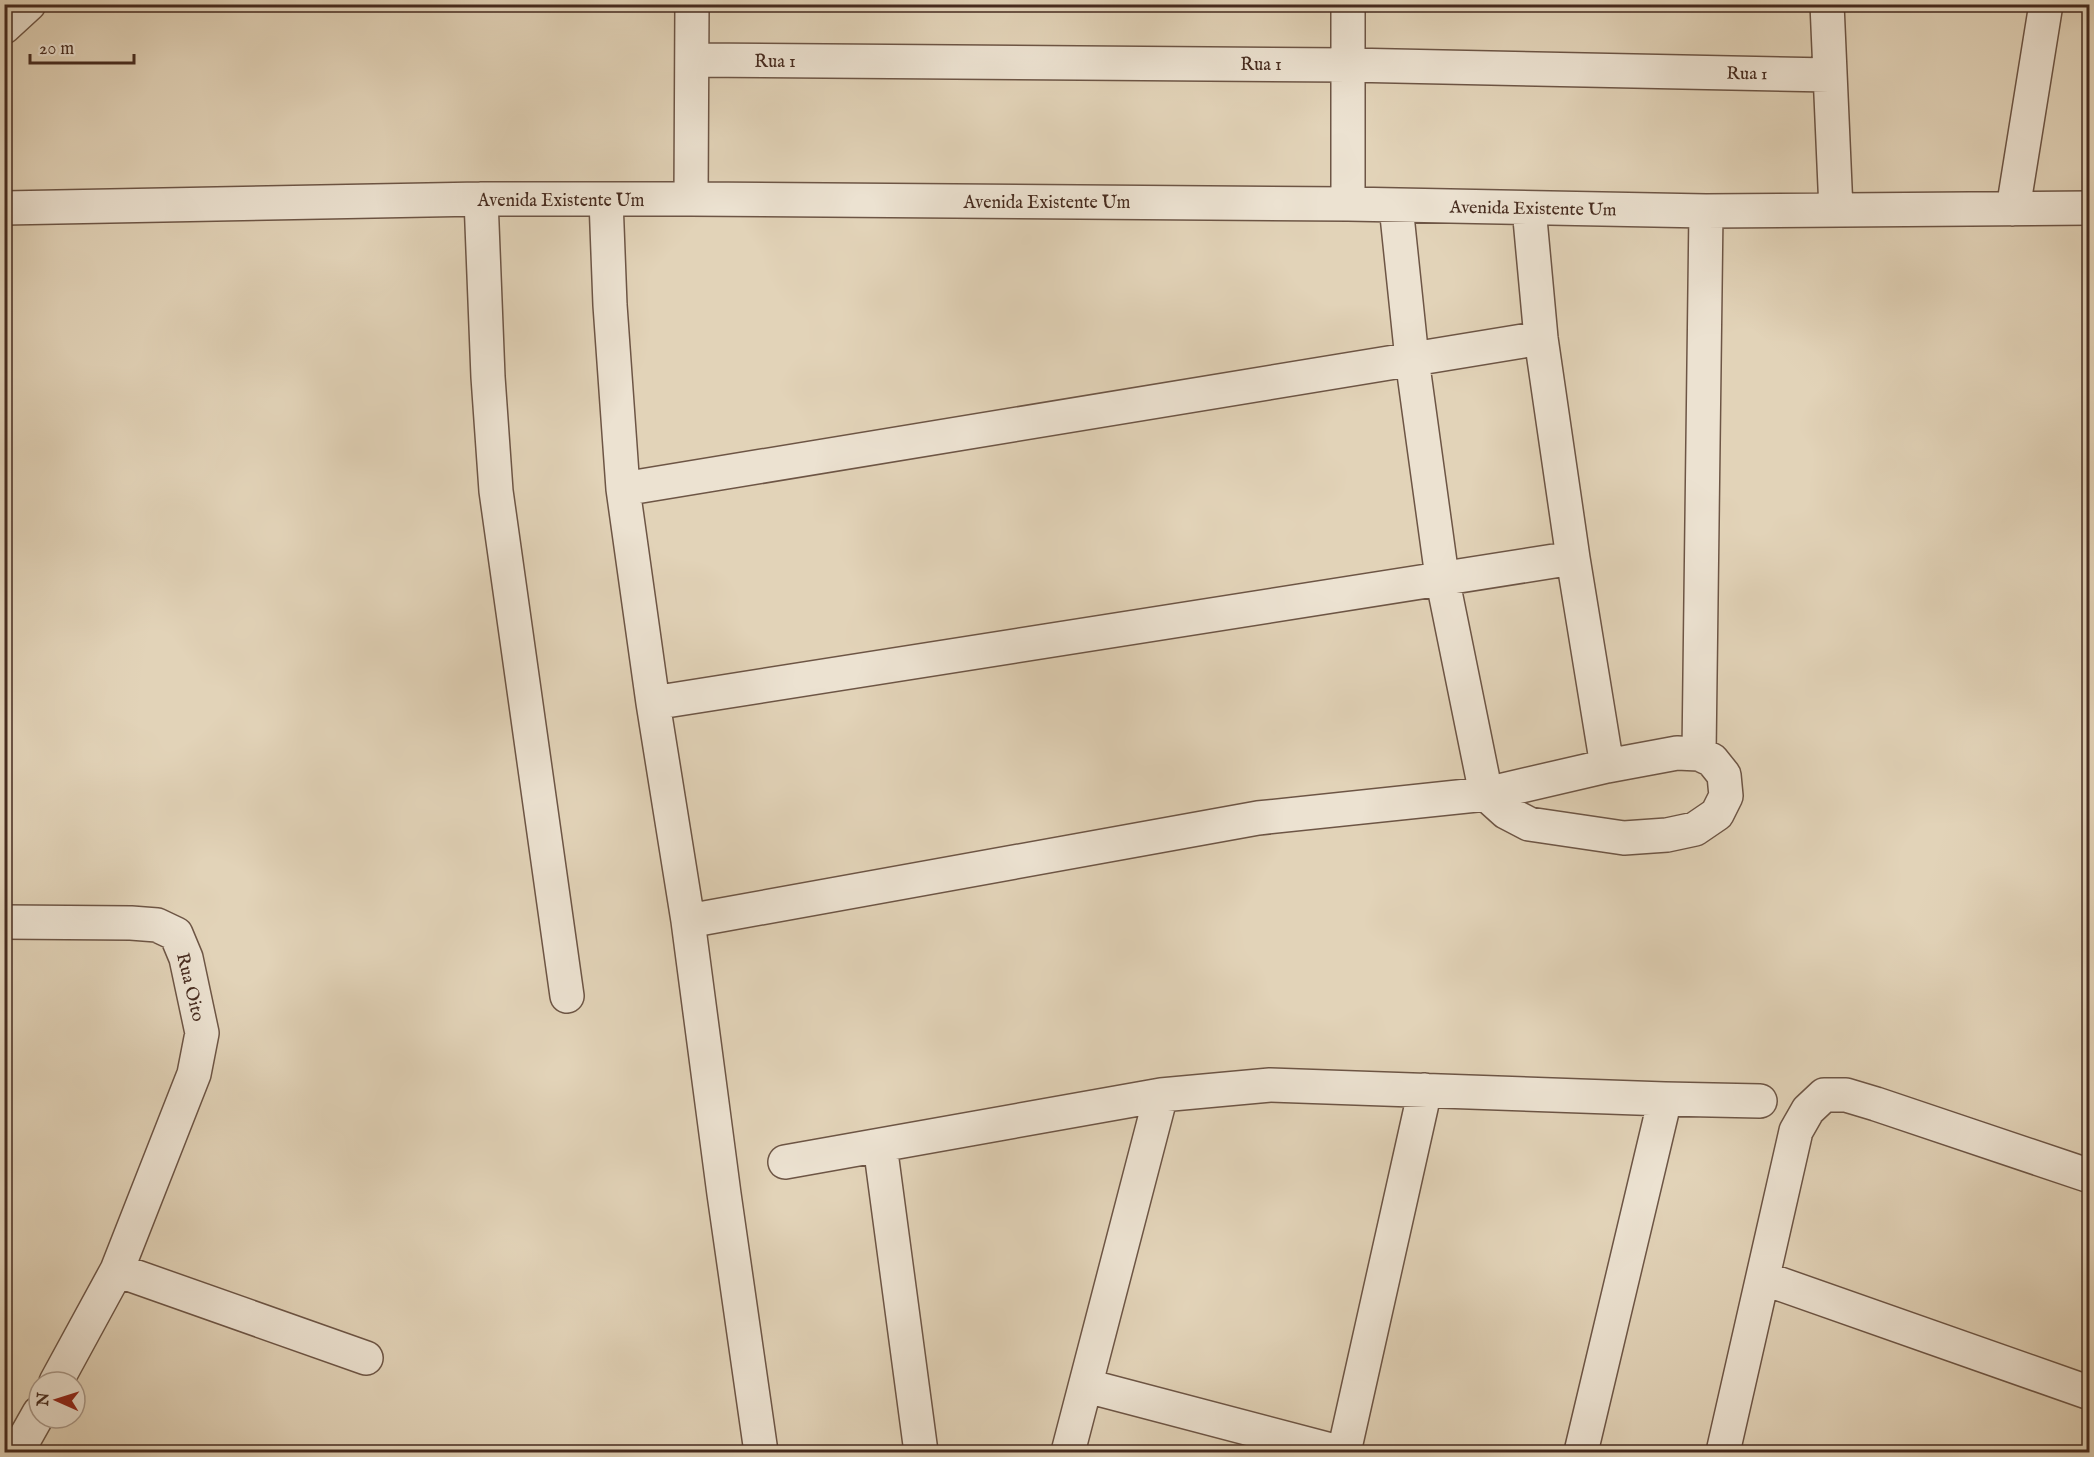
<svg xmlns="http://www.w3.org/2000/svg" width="2094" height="1457" viewBox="0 0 2094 1457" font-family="'IM FELL English',serif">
	<rect width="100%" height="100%" fill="#e2d3b8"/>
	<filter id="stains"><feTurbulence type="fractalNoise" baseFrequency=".00333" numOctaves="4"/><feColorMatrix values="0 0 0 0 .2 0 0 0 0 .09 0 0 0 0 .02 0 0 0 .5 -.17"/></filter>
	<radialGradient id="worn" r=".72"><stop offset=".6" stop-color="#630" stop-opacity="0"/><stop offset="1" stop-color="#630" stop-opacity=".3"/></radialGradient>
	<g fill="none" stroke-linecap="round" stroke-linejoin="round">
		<g stroke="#6d5545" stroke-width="36">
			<path id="minor" d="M1827,4L1836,210
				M4,27L29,4
				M693,60L1348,65L1829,75
				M481,199L488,377L496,491L567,996
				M691,199L692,4
				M606,200L610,305L623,489L653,703L688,921L724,1194L761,1452
				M1348,204V4
				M4,208L481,199H691L1348,204L1706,211L2090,208
				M1529,208L1541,338L1573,558L1607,766
				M2013,209L2046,4
				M623,489L1541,338
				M653,703L1573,558
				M1699,754L1706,211
				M688,921L1258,818L1486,794L1607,766L1677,753L1699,754L1712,760L1724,775L1726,796L1717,814L1695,829L1667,835L1624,838L1529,824L1506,812L1486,794L1442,577L1412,359L1396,206
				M4,922L131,923L157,925L176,934L186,958L202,1033L194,1074L117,1270L56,1382
				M880,1145L921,1452
				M785,1162L1161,1095L1270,1085L1665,1099L1760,1101
				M117,1270L366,1358
				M1763,1278L2090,1393
				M1087,1386L1338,1452
				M17,1452L39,1413
				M1068,1452L1161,1095
				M1344,1452L1425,1090
				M1581,1452L1665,1099
				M1723,1452L1796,1131L1808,1110L1824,1095H1846L1876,1104L2090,1176"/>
		</g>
		<use href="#minor" stroke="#ece2d1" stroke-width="33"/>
	</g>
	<g text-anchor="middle" stroke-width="4.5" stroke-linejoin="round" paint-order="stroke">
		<g font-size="18" fill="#462b1f" stroke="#ece2d1">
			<text x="775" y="67">Rua 1</text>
			<text x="1261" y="70">Rua 1</text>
			<text transform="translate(1747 73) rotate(1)" y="6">Rua 1</text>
			<text x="561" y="206">Avenida Existente Um</text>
			<text x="1047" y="208">Avenida Existente Um</text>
			<text transform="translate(1533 208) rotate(1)" y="6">Avenida Existente Um</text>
			<text transform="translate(191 987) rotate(76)" y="6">Rua Oito</text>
		</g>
	</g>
	<rect width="2094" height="1457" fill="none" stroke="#e2d3b8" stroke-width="24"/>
	<rect x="6" y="6" width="2082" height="1445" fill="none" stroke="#462b1f" stroke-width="3"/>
	<rect x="12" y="12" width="2070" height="1433" fill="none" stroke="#462b1f" stroke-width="1.5"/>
	<g transform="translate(57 1400) rotate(273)"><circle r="28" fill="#ece2d1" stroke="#aa998a" stroke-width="1.5"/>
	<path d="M0-4.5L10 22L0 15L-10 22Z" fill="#8f2418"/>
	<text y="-9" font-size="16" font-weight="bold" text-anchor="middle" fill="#462b1f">N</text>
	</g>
	<path d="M30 54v9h104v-9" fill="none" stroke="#462b1f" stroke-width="3"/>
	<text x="39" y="54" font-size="18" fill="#462b1f" stroke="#ece2d1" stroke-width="4.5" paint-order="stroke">20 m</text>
	<rect width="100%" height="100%" filter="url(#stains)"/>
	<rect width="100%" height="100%" fill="url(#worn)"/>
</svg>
